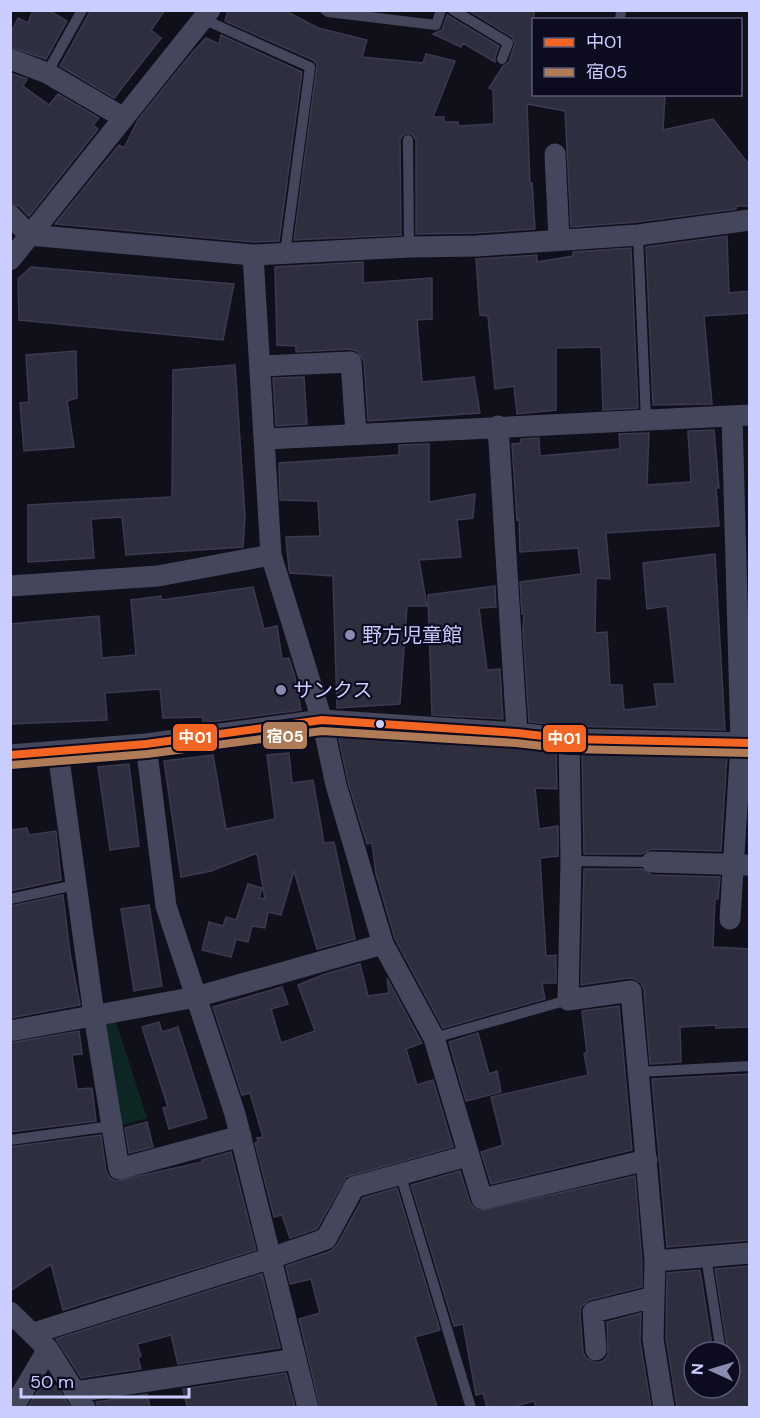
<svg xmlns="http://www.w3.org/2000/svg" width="760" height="1418" viewBox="0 0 760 1418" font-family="'DM Sans','Noto Sans JP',sans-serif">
	<rect width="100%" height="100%" fill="#10101b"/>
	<path fill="#0e2623" d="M114,1016L147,1118L116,1127L98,1018Z"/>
	<path fill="#2d2e3e" stroke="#3a3a50" stroke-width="1.5" d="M33,10H48L67,21L46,59L10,47V35L18,18L28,23Z
		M91,10H165L151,30L161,38L114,98L60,66Z
		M228,10H284L318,28L367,40L362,57L423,63L426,54L455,61L433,117H444V122H458V126L494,124L493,90L489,88L503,66L509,62L515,43L512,37L468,10H534V94H665L663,130L713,119L750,166V206H736V209L637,222L571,227L565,111L527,104L530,184L532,183L535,229L476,233L416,234V140L412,134L407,133L402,136L400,140L401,235L294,240L317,64L313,60L225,21Z
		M447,15L499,46L495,57V62L463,43L461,47L433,34L442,30Z
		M221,35L302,72L279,241L253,242L55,224L119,145L124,148L138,120L192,53L206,38L219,44Z
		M10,73L27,79L23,86L49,105L58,94L99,118L93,125L98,129L29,216L19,206L10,203Z
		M727,236L729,293L750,291V313L704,316L712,404L653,405L646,247Z
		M631,248L638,408L603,410L601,347L556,348V410L517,414L514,386L495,389L488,316L480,315L476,259L537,255V262L573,256V252Z
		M363,262V283L432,278V319L417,320L422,382L474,377L480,413L368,421L364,361L357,351L350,349L296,352V346L277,345L275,267Z
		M31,267L234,284L223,340L19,320L18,279Z
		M76,351L77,398L67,401L74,447L24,451L20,403L29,402L26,355Z
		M235,365L245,516L243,547L126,555L122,517L91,519L94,558L28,562V505L172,497L173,370Z
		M304,377L307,424L276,426L273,378Z
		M714,430L719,488H716L719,526L606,533L610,579L596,578L595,633L607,632L610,685H622L624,710L657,706L654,684H675L667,606L647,609L643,563L715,554L725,730L570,726L529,722L523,630L524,614H522L520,582L581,574L578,548L520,552L519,519L517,520L512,444L521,443V439L539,438L540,456L620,449L619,434L649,433L647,485L691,482L688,431Z
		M429,444V502L475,494L473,518L457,520L461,557L419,560L427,606H407L400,704L337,708L333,576L290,573L289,569L286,537L320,536L318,501L280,500L279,463L399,455V445Z
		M495,586L496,607L479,608L487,670L500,669L503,719L432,715L428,595Z
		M253,587L264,629L277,626L282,659L289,658L295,677L301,710L203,723V717L163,718L160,689L105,693L107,720L10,724V624L99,616L102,658L136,655L131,600L161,596L162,600Z
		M338,734L398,738V743L433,742V740L556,750L557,789L535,788L539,829L558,826V856L540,858L546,956L556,955V983H542L545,999L443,1028L395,939L376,874L372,843L367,844L348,782Z
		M582,752L727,755L721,851L652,849L642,854H584Z
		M289,753L292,783L313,780L324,843L334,842L355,939L317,949L294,871L281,915L268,912L265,928L252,926L248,942L236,939L231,957L202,950L209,922L223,926L226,917L236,920L248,884L262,888L259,898L265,899L257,853L211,871L181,877L164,761L213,755L226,829L275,819L267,755Z
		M129,764L139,846L110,850L98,767Z
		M27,828L29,835L56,831L61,880L10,891V830Z
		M584,869H642L652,875L720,877L718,899H715L713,947L750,949V1027L716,1028V1025L680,1027L681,1062L650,1064L644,990L641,983L635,979L629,978L581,985Z
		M63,895L70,953L80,1005L10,1018V906Z
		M149,905L162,986L134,991L121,909Z
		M360,964L368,996L389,993L387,978L422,1043L406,1049L417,1085L433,1080L453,1147L346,1177L317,1229L290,1238L282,1215L274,1217L255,1143L258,1142L257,1138L263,1137L250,1093L242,1095L213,1007L282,987L288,1004L271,1009L281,1043L315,1031L298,985L325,974Z
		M619,1006L632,1150L491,1184L481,1152L503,1145L491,1097L588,1075L584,1053H587L582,1011Z
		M159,1022L162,1032L178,1027L207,1118L169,1129L163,1108L168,1107L142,1027Z
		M79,1031L82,1054L72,1055L77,1089L92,1088L96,1121L10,1132V1043Z
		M478,1033L489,1074L497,1071L501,1092L466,1101L449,1042Z
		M750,1074V1240L667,1247L652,1079Z
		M147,1122L153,1147L129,1153L125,1128Z
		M101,1135L106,1171L110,1178L116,1181L202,1162V1160L231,1152L256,1250L63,1310L51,1264L10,1291V1147Z
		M460,1171L470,1203L474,1208L479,1211L635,1176L642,1261V1287L589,1300L581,1307L580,1313L583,1352L586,1358L596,1363L603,1361L608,1355L607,1322L641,1313L640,1341L651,1407H536L534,1401L513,1407H487L483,1393L476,1395L463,1324L454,1326L411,1185Z
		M397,1188L440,1330L415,1337L437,1407H320L299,1319L320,1313L311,1279L290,1284L286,1266L331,1251L337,1245L363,1198Z
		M750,1266V1407H677L666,1338L667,1273L700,1270L713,1352H694V1388H730V1352H728L715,1269Z
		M262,1274L280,1348L178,1364L171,1335L137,1344L141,1356L138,1358L141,1369L81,1378L56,1339Z
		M286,1373L295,1407H187L183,1389Z
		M45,1379L57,1387L70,1407H28Z
		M147,1394L150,1407H98L96,1402Z"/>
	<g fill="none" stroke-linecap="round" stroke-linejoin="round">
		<path stroke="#44475c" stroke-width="10" d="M325,10L328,12L436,25L441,10
			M453,10L508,43L502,59
			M203,19L310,67L285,253
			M620,20L621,10
			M47,73L82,10
			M408,140L409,247
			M638,235L646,419
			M571,861L652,862
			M10,899L75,885
			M434,1038L568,1000
			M639,1072L750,1066
			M10,1140L112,1126
			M400,1173L471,1408
			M706,1257L721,1352"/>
		<path stroke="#44475c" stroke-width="21" d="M10,59L47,73L124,118
			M555,154L559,239
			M10,215L29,235L253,255L409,247L477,246L638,235L750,220
			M253,255L271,555L322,720L336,785L383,944L434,1038L482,1199L647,1160
			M10,260L210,10
			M261,366L351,362L356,434
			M498,426L517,733
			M266,439L750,415
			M10,586L158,576L271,555
			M569,739L571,861L568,1000L631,991L655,1261L653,1339L664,1408
			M146,744L166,906L235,1114L308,1408
			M58,752L94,1015L119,1169L241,1136
			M10,755L146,744L322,720L517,733L569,739L750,743
			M652,862L750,865
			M730,919L741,743L732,416
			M10,1031L196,997L383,944
			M655,1261L750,1253
			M10,1312L48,1349L85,1408
			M34,1333L271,1258L326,1239L354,1187L467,1156
			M596,1350L593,1312L654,1297
			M75,1392L296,1359
			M13,1408L48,1349"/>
		<g stroke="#0c0b20" stroke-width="12">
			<path id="bus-1" d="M10,755L146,744L322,720L517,733L569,739L750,743"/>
		</g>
		<g stroke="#0c0b20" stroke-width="12">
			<path id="bus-2" d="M11,765L147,754L322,731L516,743L569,749L750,753"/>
		</g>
		<use href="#bus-1" stroke="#f26522" stroke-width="8"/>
		<use href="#bus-2" stroke="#b07c57" stroke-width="8"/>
	</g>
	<g fill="#898baf" stroke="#0c0b20" stroke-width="2">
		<circle cx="350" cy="635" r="6"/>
		<circle cx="281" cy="690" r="6"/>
	</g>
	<circle fill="#cacdff" stroke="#0c0b20" stroke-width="2" cx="380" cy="724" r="5"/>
	<g text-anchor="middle" stroke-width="4.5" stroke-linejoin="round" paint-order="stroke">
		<g font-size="20" fill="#cacdff" stroke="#0c0b20" text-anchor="start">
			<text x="362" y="642">野方児童館</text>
			<text x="293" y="697">サンクス</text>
		</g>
	</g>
	<g stroke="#0c0b20" stroke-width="2">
		<rect x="262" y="721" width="46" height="29" rx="6" fill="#b07c57"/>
		<rect x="172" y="723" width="46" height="29" rx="6" fill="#f26522"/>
		<rect x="542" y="724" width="45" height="29" rx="6" fill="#f26522"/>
	</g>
	<g font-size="16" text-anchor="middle" font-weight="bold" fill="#fff">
		<text x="285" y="742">宿05</text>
		<text x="195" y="743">中01</text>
		<text x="564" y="744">中01</text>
	</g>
	<rect width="760" height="1418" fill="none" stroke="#cacdff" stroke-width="24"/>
	<rect x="532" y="18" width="210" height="78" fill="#0c0b20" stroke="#585979" stroke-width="1.5"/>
	<rect x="544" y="38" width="30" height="9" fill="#f26522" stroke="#585979" stroke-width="1.5"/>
	<text x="586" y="48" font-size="18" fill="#cacdff">中01</text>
	<rect x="544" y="68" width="30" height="9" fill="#b07c57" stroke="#585979" stroke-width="1.5"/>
	<text x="586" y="78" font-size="18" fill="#cacdff">宿05</text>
	<g transform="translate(712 1370) rotate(274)"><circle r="28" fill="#0c0b20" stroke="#585979" stroke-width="1.5"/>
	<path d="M0-4.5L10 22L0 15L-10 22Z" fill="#898baf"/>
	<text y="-9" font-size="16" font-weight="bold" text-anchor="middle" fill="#cacdff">N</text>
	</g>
	<path d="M21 1388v9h168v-9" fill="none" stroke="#cacdff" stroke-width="3"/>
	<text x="30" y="1388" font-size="18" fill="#cacdff" stroke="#0c0b20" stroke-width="4.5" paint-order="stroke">50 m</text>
</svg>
